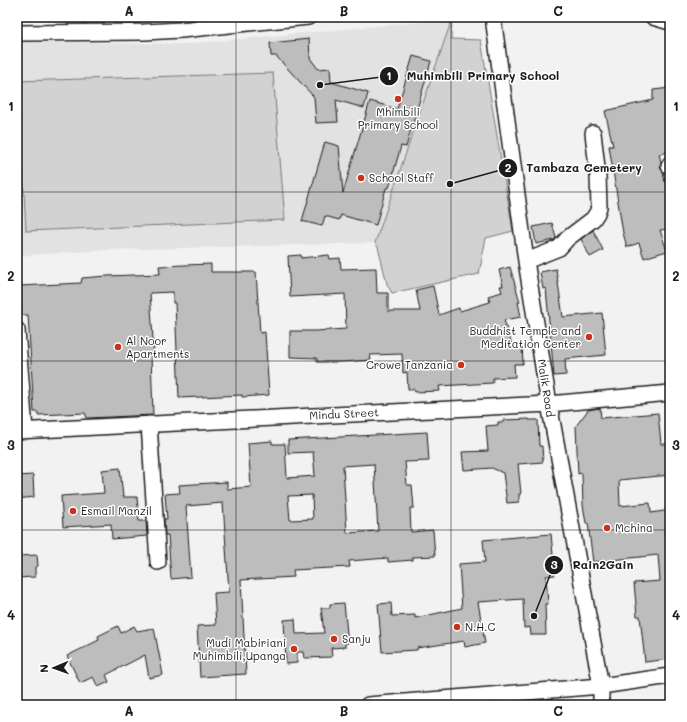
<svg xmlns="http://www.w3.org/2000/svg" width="687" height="722" viewBox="0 0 687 722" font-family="Mali,sans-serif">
	<rect width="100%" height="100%" fill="#f2f2f2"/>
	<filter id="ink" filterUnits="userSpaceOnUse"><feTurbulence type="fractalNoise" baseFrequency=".025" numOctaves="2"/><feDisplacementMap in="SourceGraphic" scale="8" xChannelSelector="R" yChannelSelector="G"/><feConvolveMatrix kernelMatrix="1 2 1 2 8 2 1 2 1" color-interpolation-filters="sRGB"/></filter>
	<g filter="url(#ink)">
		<path fill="#e2e2e2" d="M452,19L375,243L105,250L17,256V42L186,44Z"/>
		<path fill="#d2d2d2" stroke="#777" d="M452,19L451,39L481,40L513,231L486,238L479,274L392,293L387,284L378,247L375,243Z
			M273,73L285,220L26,231L18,81Z"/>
		<path fill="#bdbdbd" stroke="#1c1c1c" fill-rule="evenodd" d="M309,39L310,58L318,69L330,68L331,82L368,93L364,108L336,100L338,122L316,123L314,97L276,56H271L270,43Z
			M413,56L431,61L406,147L401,146L389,188H386L376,225L341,215L339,220L325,216L322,226L302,221L325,142L339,146L343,193L370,101L397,109Z
			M670,88V152L659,154L661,162L660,167L663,172L665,182L670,181V229L660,230L667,251L644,258L639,243L627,247L623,233L609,146H613L605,111L653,100V90Z
			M552,223L556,238L554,240L536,244L533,227Z
			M593,230L603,250L590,257L581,239Z
			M301,255V258L329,255L330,259L340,258L341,269L376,268L377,293H388V311H420L416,290L433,286L439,315L459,308L460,311L490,302L488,296L502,292L500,286H503L499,270L510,267L520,302H518L521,317L504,320L512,345H522L523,364H514L515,377L493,378V383L439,386L440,391L415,392L414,389H408L407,372L403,373L402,354L370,355L371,360L341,362H317V358L290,357V331H316L346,329L345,294L290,297L288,256Z
			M211,264V272H256L260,333L265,332L269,395L242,397V395L179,398L175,303H173V292L150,293L154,354L151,355L153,415L87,418L85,413L38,415V412H34L28,315H21L20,286L81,283L82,278L107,276L160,274L159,266Z
			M556,269L563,317L602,313L606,355L565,359L566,375L554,376L546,288L543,289L540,272Z
			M600,408L601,418L658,413L661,444H668L670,475L619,480L620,506L650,503L651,513L670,510V659L645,662L640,616H637L634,583L660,581L658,555L593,562L588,523H586L583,505L582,473L578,474L576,426L588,410Z
			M529,419V420H538L539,446H542L543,462L518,464L521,494H519V502L507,503L503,473L492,468L464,470L462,452L488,451L486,426L498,425V422H504V420Z
			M427,432L429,461L405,462L407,485H412L414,508H410L411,532L433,530L435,556L413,557V560L388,562V558L349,561L350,567L293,570L294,577L241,580L246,674L200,677L197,626L216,625L214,593L229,592L223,503L186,506L191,577L171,579L168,535H165L164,519H167L165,494L180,493L179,485L227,482V489L251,487L248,443L272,441V444H285L287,478L315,476L313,452L288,453V440ZM374,464L378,531L347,533L343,466ZM312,495L313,519L290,520L288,496Z
			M120,468L123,497H137L139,521H146L147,536L112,539L111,524L63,527L61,496L104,493L102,470Z
			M33,475L34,497L17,499V476Z
			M551,534L555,575L546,576L548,604H545L546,635H531L530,627L524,628L523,599L478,602L485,643L465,647L464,641L417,648V650L382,652L378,604L391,603L392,616L415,615V618L462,608L459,564L485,562L483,540Z
			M37,555L38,566L35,567V577L17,578V556Z
			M344,603L348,643H345V647L331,648L332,657L304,658L303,652H297V663L286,664L284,620L295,619L296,634L324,633L321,608H330V604Z
			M118,626L121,633L134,626L137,631L154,628L163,675L149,678L145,655L106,675L109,682L98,687L93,677L80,683L67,656L99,640L98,636Z"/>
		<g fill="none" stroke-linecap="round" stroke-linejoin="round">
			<g stroke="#1c1c1c" stroke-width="18">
				<path id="minor" d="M493,17L526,261L549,404L601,686V705
					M653,17L670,22
					M17,33L144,32L181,30L308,17
					M669,166L670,164
					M526,261L559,248L568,238L593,219L597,213L599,207L598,176L593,133
					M17,330L25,430
					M149,424L158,562
					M17,431L549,404L670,393
					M368,705L601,686L670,676"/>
			</g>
			<use href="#minor" stroke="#fff" stroke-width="15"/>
		</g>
	</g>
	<path fill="none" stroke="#1c1c1c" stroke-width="1" stroke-opacity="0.55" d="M236,17V705M451,17V705M17,192H670M17,361H670M17,530H670"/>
	<g fill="#c8321e" stroke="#fff" stroke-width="1.5">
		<circle cx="398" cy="99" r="4"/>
		<circle cx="361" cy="178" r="4"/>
		<circle cx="589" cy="337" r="4"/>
		<circle cx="118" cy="347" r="4"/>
		<circle cx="461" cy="365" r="4"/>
		<circle cx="73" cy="511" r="4"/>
		<circle cx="607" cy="528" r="4"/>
		<circle cx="457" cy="627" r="4"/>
		<circle cx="334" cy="639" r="4"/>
		<circle cx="294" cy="649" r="4"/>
	</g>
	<g text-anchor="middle" stroke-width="3" stroke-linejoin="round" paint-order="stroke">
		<g font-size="11" fill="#1c1c1c" stroke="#fff" text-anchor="start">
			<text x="398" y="116" text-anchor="middle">Mhimbili<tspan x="398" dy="13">Primary School</tspan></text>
			<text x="369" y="182">School Staff</text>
			<text x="581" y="335" text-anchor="end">Buddhist Temple and<tspan x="581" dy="13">Meditation Center</tspan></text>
			<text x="126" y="345">Al Noor<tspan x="126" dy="13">Apartments</tspan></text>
			<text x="453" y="369" text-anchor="end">Crowe Tanzania</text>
			<text x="81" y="515">Esmail Manzil</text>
			<text x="615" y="532">Mchina</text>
			<text x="465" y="631">N.H.C</text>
			<text x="342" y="643">Sanju</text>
			<text x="286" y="647" text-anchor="end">Mudi Mabiriani<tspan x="286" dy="13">Muhimbili,Upanga</tspan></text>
		</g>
		<g font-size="11" fill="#1c1c1c" stroke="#fff">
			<text transform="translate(546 388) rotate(81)" y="4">Malik Road</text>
			<text transform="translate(344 414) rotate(-3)" y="4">Mindu Street</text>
		</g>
	</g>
	<path fill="none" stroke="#1c1c1c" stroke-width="1.5" d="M320 85L389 76M450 184L508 168M534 616L554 565"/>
	<g fill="#1c1c1c" stroke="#fff" stroke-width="1.5">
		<circle cx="320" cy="85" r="4"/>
		<circle cx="450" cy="184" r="4"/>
		<circle cx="534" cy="616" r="4"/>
		<circle cx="389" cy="76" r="10"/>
		<circle cx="508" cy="168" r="10"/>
		<circle cx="554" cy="565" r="10"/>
	</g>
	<g font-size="12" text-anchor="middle" font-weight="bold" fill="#fff">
		<text x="389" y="80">1</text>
		<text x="508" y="172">2</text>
		<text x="554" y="569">3</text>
	</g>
	<g font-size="12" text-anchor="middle" font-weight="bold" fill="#1c1c1c" stroke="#fff" stroke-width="3" stroke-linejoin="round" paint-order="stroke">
		<text x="483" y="80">Muhimbili Primary School</text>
		<text x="584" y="172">Tambaza Cemetery</text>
		<text x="603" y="569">Rain2Gain</text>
	</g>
	<rect width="687" height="722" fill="none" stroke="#fff" stroke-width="44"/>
	<g transform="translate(54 668) rotate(268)" stroke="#ffffff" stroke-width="3" paint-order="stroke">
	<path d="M0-3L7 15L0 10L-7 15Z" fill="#1c1c1c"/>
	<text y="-6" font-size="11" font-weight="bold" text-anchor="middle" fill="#1c1c1c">N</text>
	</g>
	<rect x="22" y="22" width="643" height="678" fill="none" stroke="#1c1c1c" stroke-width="1.5"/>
	<g font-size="13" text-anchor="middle" font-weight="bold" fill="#1c1c1c">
		<text x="129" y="16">A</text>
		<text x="344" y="16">B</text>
		<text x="558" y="16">C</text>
		<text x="11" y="111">1</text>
		<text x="676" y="111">1</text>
		<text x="11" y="281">2</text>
		<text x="676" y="281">2</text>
		<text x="11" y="450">3</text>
		<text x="676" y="450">3</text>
		<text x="11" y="620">4</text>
		<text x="676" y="620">4</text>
		<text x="129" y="716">A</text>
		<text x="344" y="716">B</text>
		<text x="558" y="716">C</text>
	</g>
</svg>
